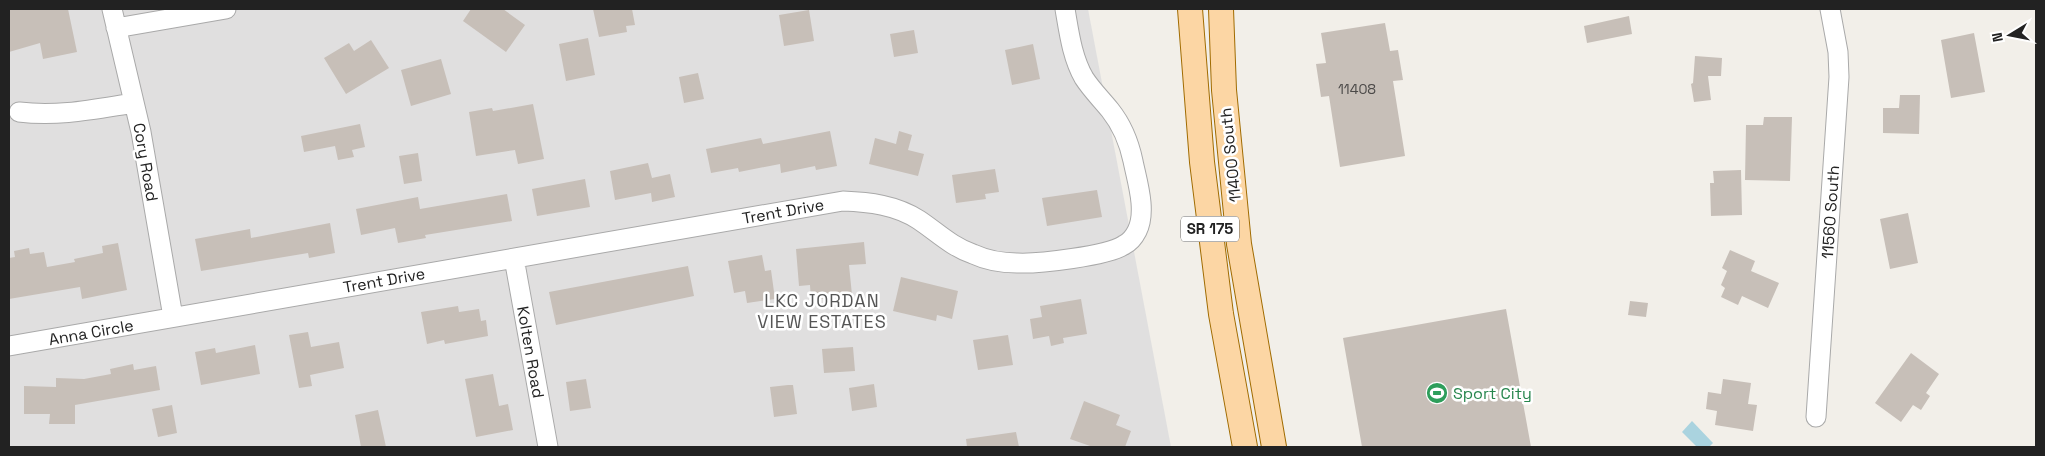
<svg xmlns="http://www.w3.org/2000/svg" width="2045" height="456" viewBox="0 0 2045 456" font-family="'Space Grotesk',sans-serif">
	<rect width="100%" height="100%" fill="#f2efe9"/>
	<path fill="#e0dfdf" d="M9,9H1088L1171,447H9Z"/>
	<path fill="#aad3df" d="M1692,421L1713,443L1709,447H1697L1682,432Z"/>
	<path fill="#c7bfb8" d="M9,9H68L77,52L43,59L40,43L9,52Z
		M471,9H503L525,25L506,52L463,21Z
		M593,9H632L635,25L626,26L627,32L599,37Z
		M809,10L814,41L784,46L779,15Z
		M1629,16L1632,34L1587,43L1584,26Z
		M1385,23L1390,51L1398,50L1403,80L1393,81L1405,156L1340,167L1329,96L1321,97L1316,64L1326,63L1321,33Z
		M914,30L918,53L894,57L890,34Z
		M1974,33L1985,92L1951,98L1941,40Z
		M588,38L595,75L566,81L559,44Z
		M371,40L389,68L346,94L324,58L349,43L354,51Z
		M1033,44L1040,79L1012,85L1005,50Z
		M1695,56L1722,58L1721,76H1708L1711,100L1694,102L1691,84L1693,83Z
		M441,59L451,94L411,106L401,70Z
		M698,73L704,99L684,103L679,77Z
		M1900,95H1920L1919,134L1883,133V108H1899Z
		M533,104L544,159L518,164L515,150L476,156L469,112L492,108L493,111Z
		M1764,117H1792L1790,181L1745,180L1746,125H1763Z
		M360,124L365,147L352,150L354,157L338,160L335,146L304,152L301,136Z
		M830,131L837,166L816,170L815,166L781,173L780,164L739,172L738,168L711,173L706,149L761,138L763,144Z
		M899,131L912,135L908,150L924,154L918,176L869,164L875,138L896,144Z
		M418,153L422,181L404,184L399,156Z
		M648,163L652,178L670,174L675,197L652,202L651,193L615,200L610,171Z
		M995,169L999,192L985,194L986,199L956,203L952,175Z
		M1741,170L1742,215L1711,216L1710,183H1714L1713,171Z
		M585,179L590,207L537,216L532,189Z
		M1097,190L1102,217L1047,226L1042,198Z
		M507,194L512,221L425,235L426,238L398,243L395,228L361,235L356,209L418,197L420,209Z
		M1908,213L1918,263L1890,269L1880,219Z
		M330,223L335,253L309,258L308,253L201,271L195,239L250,229L251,238Z
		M864,242L866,264L849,265L852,295L811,300L810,285L799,286L796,249Z
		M118,243L127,290L82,299L80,287L9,299V258L15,257L14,251L29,248L30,254L44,252L47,267L75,262L74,259L103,253L102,246Z
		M1730,250L1755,261L1751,271L1779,283L1768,308L1742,296L1738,305L1721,297L1725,288L1721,285L1727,271L1722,268Z
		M762,255L765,271L771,270L775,299L747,303L745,291L734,293L728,261Z
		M688,266L694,296L556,325L549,292Z
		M901,277L958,291L952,319L937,315L936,321L893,311Z
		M1081,299L1087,334L1063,338L1064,343L1051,346L1049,336L1033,339L1030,319L1042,317L1040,306Z
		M1630,301L1648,303L1646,317L1628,315Z
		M458,306L459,312L479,309L481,321L486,320L488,336L445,344L444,340L427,344L421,312Z
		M1506,309L1531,447H1362L1343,338Z
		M308,332L311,347L339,342L344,368L310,375L312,386L299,388L289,335Z
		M1008,335L1013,365L978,370L973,340Z
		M255,345L260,374L201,385L195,352L215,348L216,353Z
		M853,347L855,371L824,373L822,349Z
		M1911,353L1939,374L1926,393L1930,396L1921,410L1913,405L1901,422L1875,403Z
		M133,364L134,370L156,366L160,390L75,405V424H49L50,414H24V386L56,387V378L84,379L111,374L110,369Z
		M493,374L499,406L508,404L513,430L476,437L465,379Z
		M586,379L591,408L570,411L566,382Z
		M1723,379L1751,383L1748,404L1757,405L1753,431L1715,425L1717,411L1706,409L1708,392L1721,394Z
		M874,384L877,407L852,411L849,388Z
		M788,385H793L797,414L774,417L770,387Z
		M1084,401L1120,415L1116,425L1131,431L1125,447H1093L1070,439Z
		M172,405L177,433L158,437L152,409Z
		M378,410L386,447H361L355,415Z
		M1016,432L1019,447H967L966,439Z"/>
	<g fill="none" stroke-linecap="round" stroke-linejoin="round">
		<g stroke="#a9a9a9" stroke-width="21">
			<path id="minor" d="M112,9L141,132L173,317
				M116,28L226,9
				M19,112C59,117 95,109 134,103
				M514,258L548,447
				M9,346L843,201C869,202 896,205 919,220C937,232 952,247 973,254C986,260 1002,263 1017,263C1038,264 1108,256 1124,245C1130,242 1134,237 1137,231C1147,211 1137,181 1133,161C1129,142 1122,125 1110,110C1101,99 1091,89 1084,78C1072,57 1069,32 1065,9
				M1816,417L1839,77L1838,52L1830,9"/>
		</g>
		<g stroke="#a06b00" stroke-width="26">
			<path id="major" d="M1190,9L1202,162L1221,314L1245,447
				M1221,9L1224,90L1239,244L1274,447"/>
		</g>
		<use href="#minor" stroke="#fff" stroke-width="19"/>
		<use href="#major" stroke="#fcd6a4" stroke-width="24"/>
	</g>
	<defs>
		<g id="stadium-disc" transform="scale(1.125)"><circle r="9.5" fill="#2e9e5b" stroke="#fff"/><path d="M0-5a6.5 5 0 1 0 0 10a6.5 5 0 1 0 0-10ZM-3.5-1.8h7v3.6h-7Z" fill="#fff"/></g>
	</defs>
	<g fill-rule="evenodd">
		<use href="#stadium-disc" x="1437" y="393"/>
	</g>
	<g text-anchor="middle" stroke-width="5" stroke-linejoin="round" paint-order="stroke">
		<g font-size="14" fill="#4b4948">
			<text x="1357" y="94">11408</text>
		</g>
		<rect fill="#fff" stroke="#646464" stroke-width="1" x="1181" y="216.5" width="58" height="25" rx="4"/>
		<g font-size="15" font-weight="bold" fill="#222">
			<text x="1210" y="234">SR 175</text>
		</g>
		<g font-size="16" fill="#222" stroke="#fff">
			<text transform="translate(1230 155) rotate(-96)" y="6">11400 South</text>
			<text transform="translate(146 162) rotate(80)" y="6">Cory Road</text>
			<text transform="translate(783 211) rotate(-10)" y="6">Trent Drive</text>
			<text transform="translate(1830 212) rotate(-86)" y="6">11560 South</text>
			<text transform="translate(384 280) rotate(-10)" y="6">Trent Drive</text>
			<text transform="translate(91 332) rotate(-10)" y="6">Anna Circle</text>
			<text transform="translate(531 352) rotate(80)" y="6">Kolten Road</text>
		</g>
		<g font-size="16" fill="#27864d" stroke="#fff" text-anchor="start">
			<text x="1453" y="399">Sport City</text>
		</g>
		<g font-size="18" letter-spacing="1" fill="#555" stroke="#fff">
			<text x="822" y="307">LKC JORDAN<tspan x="822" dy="21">VIEW ESTATES</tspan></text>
		</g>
	</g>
	<rect width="2045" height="456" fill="none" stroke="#222222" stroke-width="20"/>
	<g transform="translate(2010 35) rotate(260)" stroke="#ffffff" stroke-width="4" paint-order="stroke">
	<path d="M0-4L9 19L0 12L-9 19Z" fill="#222222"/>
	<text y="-8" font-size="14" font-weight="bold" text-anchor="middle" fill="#222222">N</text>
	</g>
</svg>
